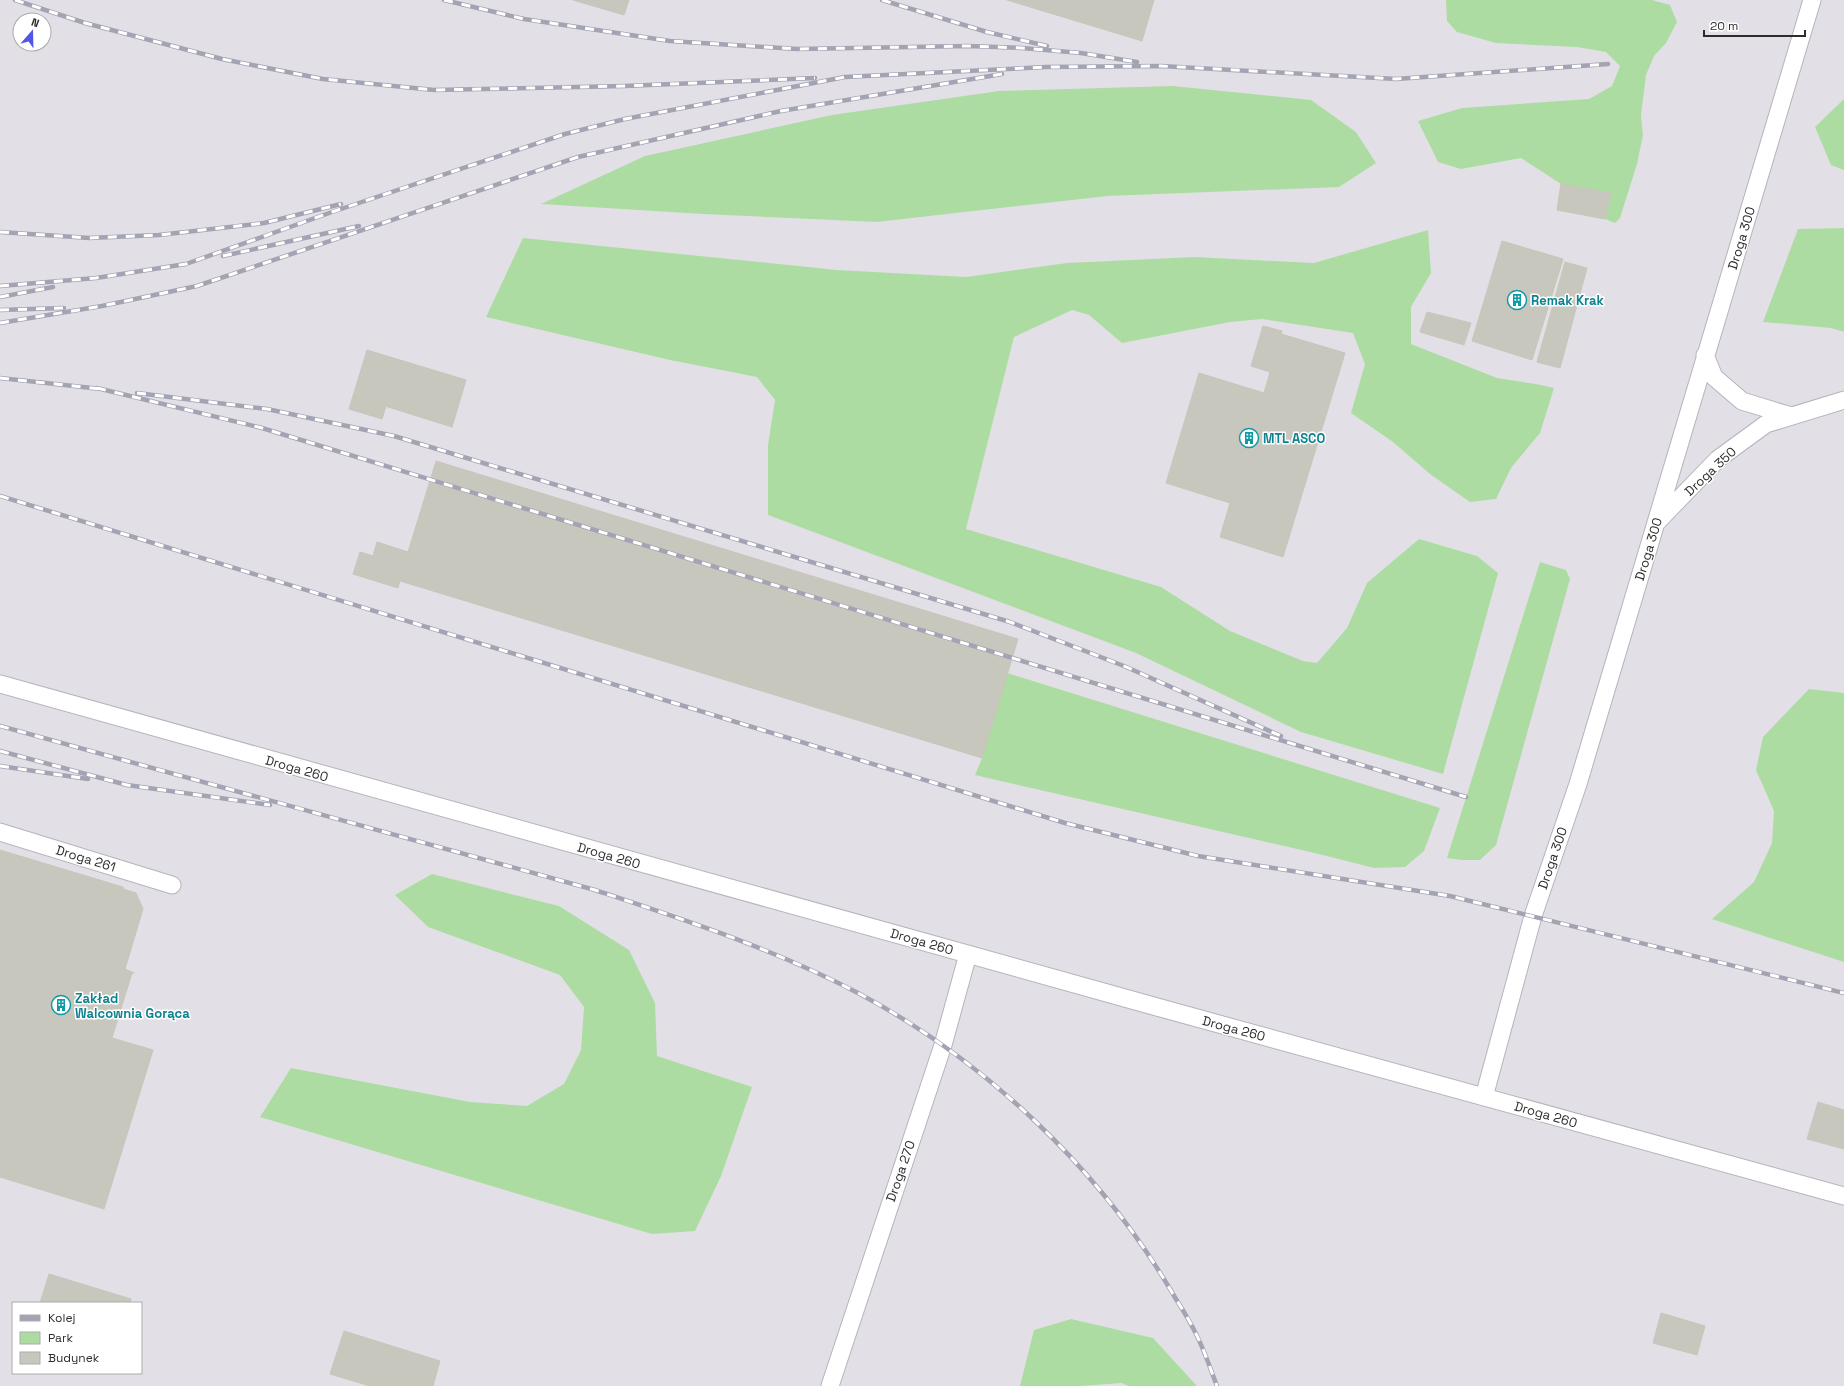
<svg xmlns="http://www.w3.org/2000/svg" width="1844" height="1386" viewBox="0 0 1844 1386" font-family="'Space Grotesk',sans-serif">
	<rect width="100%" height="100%" fill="#ece9e0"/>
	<path fill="#e2e0e6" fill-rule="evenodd" d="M0,0H1844V1386H0ZM20,20H44V44H20ZM13,1303H141V1373H13Z"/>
	<path fill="#addca3" d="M1446,0H1652L1670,5L1677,22L1666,43L1654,56L1646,75L1641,115L1643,135L1637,164L1620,218L1615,223L1605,219L1611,193L1561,184L1521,158L1461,169L1438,162L1418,121L1462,108L1589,99L1612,86L1620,66L1606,52L1577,47L1496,43L1457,32L1447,21Z
		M1173,86L1311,100L1356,132L1376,163L1339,187L1108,196L876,222L703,214L541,204L645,156L832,115L999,91Z
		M1844,99V170L1831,165L1815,127Z
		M1844,228V332L1831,328L1763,322L1798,229Z
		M1428,230L1431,273L1411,307V344L1497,378L1536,384L1554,388L1540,433L1511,468L1496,499L1470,502L1430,474L1393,442L1351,413L1365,364L1353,333L1262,319L1230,322L1122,343L1089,315L1072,310L1014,337L966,529L1161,587L1230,631L1303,661L1317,663L1347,628L1367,583L1419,539L1477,556L1498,573L1443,774L1301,732L1136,653L768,515V445L775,400L757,377L670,360L486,317L523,238L837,270L966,277L1067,263L1195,257L1314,263Z
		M1540,562L1566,570L1570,579L1496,845L1480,860H1461L1447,858Z
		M1007,673L1440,808L1424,851L1405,867L1374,868L1319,854L975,775L982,758Z
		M1809,689L1844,693V962L1712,919L1754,882L1772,843L1774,811L1756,770L1763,737Z
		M432,874L559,906L629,950L655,1003L657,1056L752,1087L721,1176L695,1231L652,1234L260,1117L291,1068L470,1102L527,1106L564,1084L581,1050L584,1007L560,975L428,927L395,895Z
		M1071,1319L1153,1338L1197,1386H1128L1122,1383L1081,1386H1020L1034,1330Z"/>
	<path fill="#c8c7be" stroke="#c8c5ba" d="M573,0H629L624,15Z
		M1007,0H1154L1142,41Z
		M1561,184L1611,193L1605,219L1557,210Z
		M1502,241L1563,259L1532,360L1472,341Z
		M1565,262L1587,268L1560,368L1537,362Z
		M1427,312L1471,323L1464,345L1420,332Z
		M1263,326L1282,331L1281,334L1345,353L1283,557L1220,537L1230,503L1166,483L1199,373L1264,393L1270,372L1251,366Z
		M367,350L466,380L452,427L353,396Z
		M353,396L386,406L382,419L349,409Z
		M436,461L1018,639L982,758L400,581L398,588L353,574L360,552L373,556L377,542L408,552Z
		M0,850L123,887V889L136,893L143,909L125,969L134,973H132L112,1038L153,1050L104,1209L0,1177Z
		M1818,1102L1844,1110V1149L1807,1139Z
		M49,1274L131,1299L130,1303H40Z
		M1661,1313L1705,1326L1697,1355L1653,1343Z
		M344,1331L440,1361L433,1386H370L330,1374Z"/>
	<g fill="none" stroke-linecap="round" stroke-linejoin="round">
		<g stroke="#b4b4be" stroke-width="19">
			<path id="service" d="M1705,355L1714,377L1742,401L1791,416
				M1657,522L1718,459L1766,424L1844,400
				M0,684L1157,1007L1844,1196
				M0,832L172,885
				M1484,1097L1533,916L1578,784L1812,0
				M830,1386L943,1045L968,954"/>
		</g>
		<use href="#service" stroke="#fff" stroke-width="17"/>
		<g stroke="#a4a3b4" stroke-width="4.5">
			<path id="rail" d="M15,0L85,23L222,59L323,79L434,90L625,86L815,78
				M444,0L524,19L670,41L797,49L968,46L1022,48L1081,53L1137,62
				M882,0L987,32L1047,46
				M0,232L89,238L159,235L264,223L341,204
				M223,256L359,226
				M0,286L96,278L186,264L332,212L565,134L625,119L845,77L1046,67L1161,66L1396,79L1608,64
				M0,297L53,287
				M0,310L64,308
				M0,323L102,306L197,286L578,157L781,111L1002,74
				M0,378L101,389
				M97,388L262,428L1466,797
				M137,393L267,409L394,436L1010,622L1124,666L1281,736
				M0,496L1065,823L1198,856L1450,896L1844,993
				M0,726L595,890C685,920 774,949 858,993C984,1060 1097,1166 1170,1289C1178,1303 1188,1317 1195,1332C1204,1349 1210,1368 1217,1386
				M0,751L127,785L270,805
				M0,766L88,779"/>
		</g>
		<use href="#rail" stroke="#fff" stroke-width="3" stroke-dasharray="9" stroke-linecap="butt"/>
	</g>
	<defs>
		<g id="building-ring" transform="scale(1)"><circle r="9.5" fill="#fff" stroke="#0f9aa8" stroke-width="1.5"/><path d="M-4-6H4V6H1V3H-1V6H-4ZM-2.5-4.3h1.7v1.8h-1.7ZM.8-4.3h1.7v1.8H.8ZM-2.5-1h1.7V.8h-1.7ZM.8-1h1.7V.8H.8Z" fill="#0f9aa8"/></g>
	</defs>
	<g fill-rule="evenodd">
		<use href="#building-ring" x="1517" y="300"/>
		<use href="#building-ring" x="1249" y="438"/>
		<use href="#building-ring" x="61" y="1005"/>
	</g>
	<g text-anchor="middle" stroke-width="3" stroke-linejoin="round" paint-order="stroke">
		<g font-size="13" fill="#2c2c2c" stroke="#fff">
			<text transform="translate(1741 238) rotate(-73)" y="5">Droga 300</text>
			<text transform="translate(1710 471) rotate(-43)" y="5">Droga 350</text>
			<text transform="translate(1648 549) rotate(-73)" y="5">Droga 300</text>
			<text transform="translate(297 768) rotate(16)" y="5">Droga 260</text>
			<text transform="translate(609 855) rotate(16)" y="5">Droga 260</text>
			<text transform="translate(86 858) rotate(17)" y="5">Droga 261</text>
			<text transform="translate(1552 858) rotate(-71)" y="5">Droga 300</text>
			<text transform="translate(922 941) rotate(16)" y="5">Droga 260</text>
			<text transform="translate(1234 1028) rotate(15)" y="5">Droga 260</text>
			<text transform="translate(1546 1114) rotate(16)" y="5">Droga 260</text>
			<text transform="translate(900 1171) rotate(-71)" y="5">Droga 270</text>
		</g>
		<g font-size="13" font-weight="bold" fill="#0d838f" stroke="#fff" text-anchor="start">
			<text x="1531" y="305">Remak Krak</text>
			<text x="1263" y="443">MTL ASCO</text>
			<text x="75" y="1003">Zakład<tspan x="75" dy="15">Walcownia Gorąca</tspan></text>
		</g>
	</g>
	<rect x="12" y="1302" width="130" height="72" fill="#ffffff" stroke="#ababab"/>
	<rect x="20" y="1315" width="20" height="6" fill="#a4a3b4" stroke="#ababab"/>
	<text x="48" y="1322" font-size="12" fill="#2c2c2c">Kolej</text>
	<rect x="20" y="1332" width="20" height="12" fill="#addca3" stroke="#ababab"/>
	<text x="48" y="1342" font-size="12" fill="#2c2c2c">Park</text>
	<rect x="20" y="1352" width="20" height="12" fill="#c8c7be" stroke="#ababab"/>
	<text x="48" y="1362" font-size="12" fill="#2c2c2c">Budynek</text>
	<g transform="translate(32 32) rotate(20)"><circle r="19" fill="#ffffff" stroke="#ababab"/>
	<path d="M0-3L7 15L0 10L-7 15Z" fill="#5357e7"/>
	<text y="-6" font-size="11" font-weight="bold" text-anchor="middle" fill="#2c2c2c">N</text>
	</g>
	<path d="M1704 30v6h101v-6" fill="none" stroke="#2c2c2c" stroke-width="2"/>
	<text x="1710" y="30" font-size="12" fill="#2c2c2c" stroke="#ffffff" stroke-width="3" paint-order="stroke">20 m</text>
</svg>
